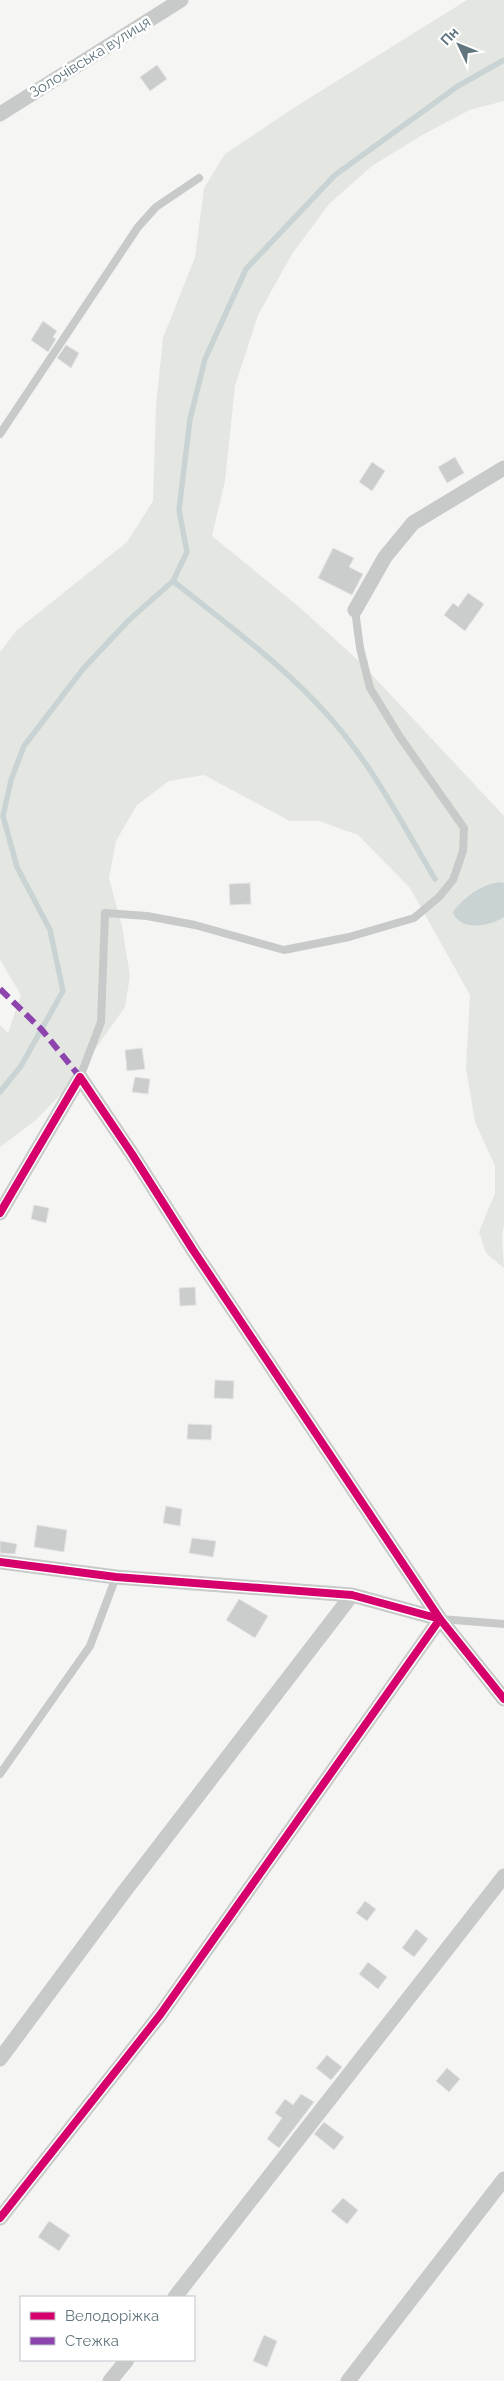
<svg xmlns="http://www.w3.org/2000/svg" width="504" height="2381" viewBox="0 0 504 2381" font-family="Raleway,sans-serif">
	<rect width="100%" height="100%" fill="#f5f5f4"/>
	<path fill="#e4e7e1" d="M467,0H504V101L470,110L424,134L372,166L329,204L292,254L258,315L235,386L225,481L212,536L298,606L359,661L504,816V883C486,878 465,897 454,910L479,925L504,917V1226C500,1238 504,1255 504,1268L486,1253L479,1232L495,1193V1166L475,1122L466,1068L470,995L410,888L358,835L319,821H290L204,775L169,781L137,805L116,841L109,878L122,926L130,976L125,1007L70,1085L36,1120L0,1147V1025L8,1033L21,995L0,960V652L17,630L127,542L153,501L156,406L163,338L195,257L204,188L225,154L295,107Z"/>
	<path fill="#c9d3d4" d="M499,882L504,883V917C490,926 462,932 453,913L454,910C466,896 481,884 499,882Z"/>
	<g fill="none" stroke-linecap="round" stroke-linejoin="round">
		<path stroke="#c9d3d4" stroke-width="5.5" d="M173,581C228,625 286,667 332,720C374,768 403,825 435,879
			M0,1092L21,1066L63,991L50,930L17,867L3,816L11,780L24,746L83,669L129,620L173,581L187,552L179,510L190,419L205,359L246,269L335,175L458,86L504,60"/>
	</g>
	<path fill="#cbcdcd" stroke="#e4e4e4" d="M157,65L167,79L150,91L140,77Z
		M43,321L57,331L53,337L56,339L48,352L31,340Z
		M66,345L79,353L71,368L57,358Z
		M455,457L464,473L447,483L438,467Z
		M372,462L385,471L372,491L359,482Z
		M333,548L354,558L349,567L363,574L352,595L318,578Z
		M468,593L484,604L465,631L444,615L453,603L458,607Z
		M250,883L251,904L230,905L229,884Z
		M142,1048L145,1069L127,1071L125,1050Z
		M135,1077L150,1079L148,1094L132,1092Z
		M34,1205L49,1208L46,1223L31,1219Z
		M195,1287L196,1305L180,1306L179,1288Z
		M215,1380L234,1381L233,1399L214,1398Z
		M188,1424L212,1425L211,1440L187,1439Z
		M166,1506L182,1509L180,1526L163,1523Z
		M37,1525L67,1530L64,1552L34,1547Z
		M192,1538L216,1541L213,1557L189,1553Z
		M0,1541L17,1544L15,1554L0,1553Z
		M239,1599L268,1616L255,1638L226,1620Z
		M365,1901L376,1909L367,1921L356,1913Z
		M416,1929L428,1939L414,1957L402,1948Z
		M368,1962L387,1977L378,1989L359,1974Z
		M327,2055L342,2067L331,2080L316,2068Z
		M447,2068L460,2079L449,2092L436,2081Z
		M301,2094L314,2102L279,2148L267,2139L282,2118L275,2113L285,2099L293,2105Z
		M324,2122L344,2137L334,2150L314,2134Z
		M343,2198L358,2210L347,2224L331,2211Z
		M49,2221L70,2235L59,2251L38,2237Z
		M264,2335L277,2341L267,2367L253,2361Z"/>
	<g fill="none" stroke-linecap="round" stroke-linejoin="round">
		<path stroke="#c8caca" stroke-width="8" d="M0,434L138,227L156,207L199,178
			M80,1077L101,1022L105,913L147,916L195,925L284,950L349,937L414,918L439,897L453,880L463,851L464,828L400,737L370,688L360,648L355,610
			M441,1619L504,1624
			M0,1774L90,1646L116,1577"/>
		<path stroke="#c8caca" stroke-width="15" d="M0,114L181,0
			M355,610L385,557L413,523L504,468
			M0,1213L80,1077L132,1154L193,1250L440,1619L504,1699
			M0,1562L116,1577L352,1595L440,1619L160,2015L0,2218
			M0,2059L124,1892L352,1595
			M175,2297L504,1876
			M110,2381L127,2360
			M348,2381L504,2179"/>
		<path stroke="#8e44ad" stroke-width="6" stroke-dasharray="12 6" stroke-linecap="butt" d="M0,989L42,1030L80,1077"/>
		<g stroke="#fff" stroke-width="11">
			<path id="cycleway" d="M0,1213L80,1077L132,1154L193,1250L440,1619L504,1699
				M0,1562L116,1577L352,1595L440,1619L160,2015L0,2218"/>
		</g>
		<use href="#cycleway" stroke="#d6006c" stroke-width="8"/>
	</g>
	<g text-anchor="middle" stroke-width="5" stroke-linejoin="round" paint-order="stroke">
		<g font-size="15" fill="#61757e" stroke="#fff">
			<text transform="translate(90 57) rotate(-32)" y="5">Золочівська вулиця</text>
		</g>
	</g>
	<rect x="20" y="2296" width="175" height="65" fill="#ffffff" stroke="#c0c8cb"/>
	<rect x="30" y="2312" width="25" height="8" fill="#d6006c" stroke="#c0c8cb"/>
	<text x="65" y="2321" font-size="15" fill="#61757e">Велодоріжка</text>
	<rect x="30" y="2337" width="25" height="8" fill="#8e44ad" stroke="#c0c8cb"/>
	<text x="65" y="2346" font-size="15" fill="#61757e">Стежка</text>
	<g transform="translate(459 45) rotate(313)" stroke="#ffffff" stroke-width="4" paint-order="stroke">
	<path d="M0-4L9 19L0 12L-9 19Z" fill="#61757e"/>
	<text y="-8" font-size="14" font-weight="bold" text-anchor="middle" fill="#61757e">Пн</text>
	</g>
</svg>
